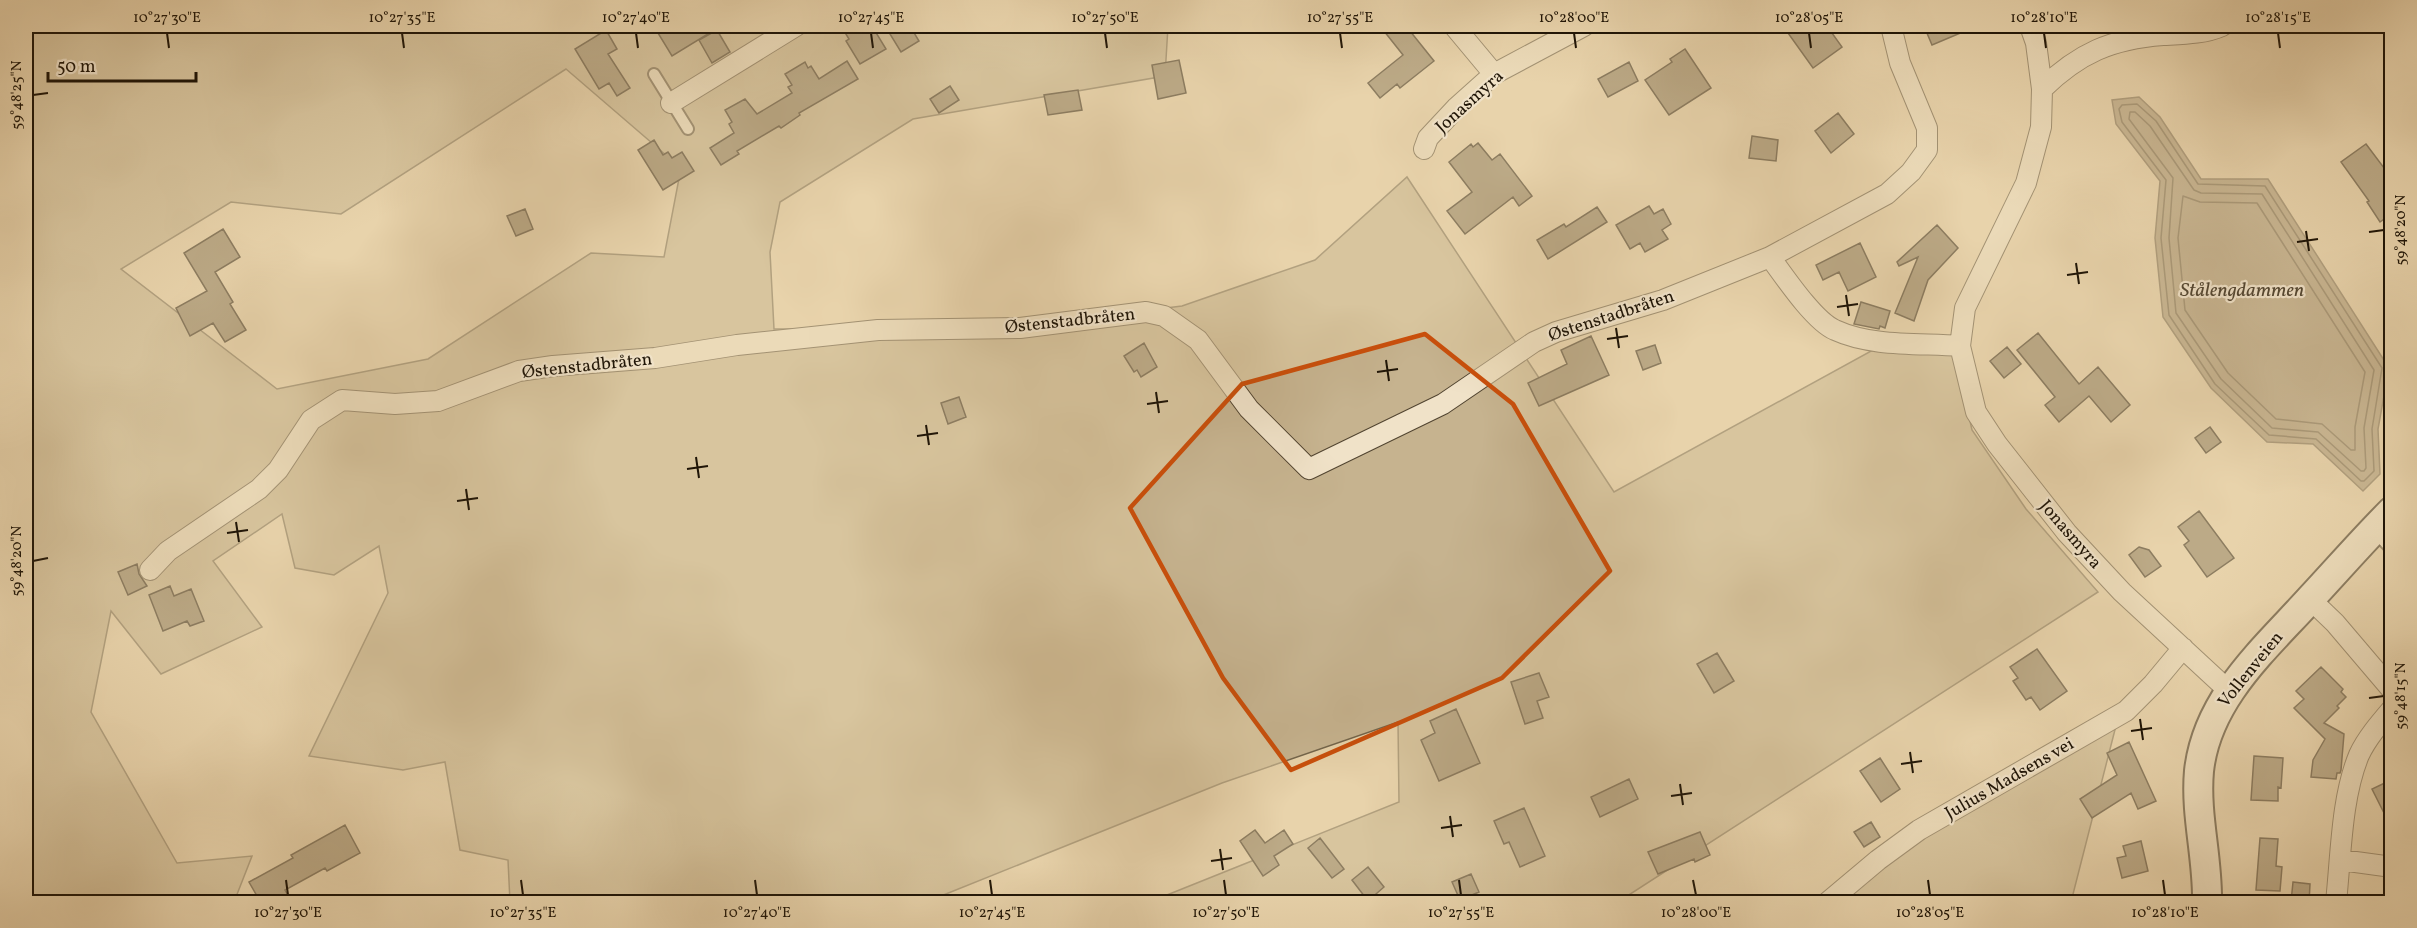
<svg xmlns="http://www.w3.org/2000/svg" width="2417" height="928" viewBox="0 0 2417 928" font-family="Vollkorn,serif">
	<rect width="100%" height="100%" fill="#e8d3ab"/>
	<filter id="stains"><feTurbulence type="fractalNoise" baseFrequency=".00333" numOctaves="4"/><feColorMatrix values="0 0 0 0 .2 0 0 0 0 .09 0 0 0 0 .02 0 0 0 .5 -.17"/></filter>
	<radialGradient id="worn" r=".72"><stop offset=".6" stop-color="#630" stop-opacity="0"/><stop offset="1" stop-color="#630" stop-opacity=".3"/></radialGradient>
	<path fill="#c6b38f" stroke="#72644b" stroke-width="1.5" fill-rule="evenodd" d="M26,26H1168L1165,76L913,119L780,202L770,252L774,329H995L1182,306L1315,260L1407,177L1614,492L1882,345L1954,350L1972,430L2026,509L2098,592L1618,902H1164L1162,897L1399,802L1398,722L1222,783L936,898L930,902H510L508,860L460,850L445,762L403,770L309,756L388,593L379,546L334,575L295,568L282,514L213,561L262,627L161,674L111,611L91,712L177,863L252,856L234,902H26ZM566,69L681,168L664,257L591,253L428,359L277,389L121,269L231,202L341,214Z
		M2120,710L2071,902H1822Z"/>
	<path fill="#a49273" stroke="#6f6048" stroke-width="1.5" d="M2139,97L2160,117L2201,179H2268L2389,368L2378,429L2380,474L2363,491L2313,444L2267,442L2211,388L2163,317L2155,238L2160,181L2116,124L2112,100Z"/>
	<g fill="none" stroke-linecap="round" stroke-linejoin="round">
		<path stroke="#62543d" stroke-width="1.5" d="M2137,104L2156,121L2198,184L2265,186L2382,368L2372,429L2374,471L2364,481H2361L2316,439L2269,435L2215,384L2169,315L2161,238L2166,180L2122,122L2119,109L2122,105Z
			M2130,112H2135L2150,126L2194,190L2201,193L2262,194L2374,370L2364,428L2366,468L2364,471H2361L2318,432L2272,428L2221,379L2176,313L2169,238L2173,178L2129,119Z
			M2183,196L2200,202L2257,203L2365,372L2355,427V450H2351L2322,424L2276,419L2228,373L2185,310L2178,238Z"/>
	</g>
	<path fill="#88785c" stroke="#1f1507" stroke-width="1.5" d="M671,26H721L672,56L658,33Z
		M841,26H872L886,49L860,64L846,41L849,39Z
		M904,26H910L919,41L901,52L890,34Z
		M1380,26H1406L1434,61L1400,88L1397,84L1380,98L1368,83L1403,55Z
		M1783,26H1827L1842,47L1813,68Z
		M1924,26H1977L1932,45Z
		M606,30L617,49L608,54L630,88L617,96L609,83L599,89L575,49Z
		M717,30L730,52L712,63L699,40Z
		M1685,49L1711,88L1669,115L1645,80L1672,62L1670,59Z
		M1179,60L1186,93L1158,99L1152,65Z
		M847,61L858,79L799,113L800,115L781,128L779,126L737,151L739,154L721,165L710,148L734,133L729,124L732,122L725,110L745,99L757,114L792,93L788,87L792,85L785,74L805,62L808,68L811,66L819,79Z
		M1629,62L1638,81L1608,97L1598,79Z
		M950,86L959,100L939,113L930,99Z
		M1078,90L1082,110L1048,115L1044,95Z
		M1838,113L1854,134L1831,153L1815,131Z
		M1752,136L1778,140L1776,161L1749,158Z
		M654,140L663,155L668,152L672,158L682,152L694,171L663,190L638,150Z
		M1478,143L1492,160L1500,154L1532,196L1519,206L1513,197L1465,234L1447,211L1472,192L1449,162L1471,144L1473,147Z
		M2366,144L2384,168L2391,163V214L2380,222L2367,202L2369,201L2341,162Z
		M1649,206L1654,214L1663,209L1671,224L1662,230L1668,239L1645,252L1640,243L1630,249L1616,225Z
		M1597,207L1607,222L1548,259L1537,240L1564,224L1566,227Z
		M525,209L533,229L516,236L507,216Z
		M1937,225L1958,248L1928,280L1914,321L1895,313L1918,257L1899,266L1897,262Z
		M223,229L240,257L215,272L233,302L230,304L246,330L225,342L213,323L190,336L176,308L207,291L184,253Z
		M1860,243L1876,277L1848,291L1839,272L1823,280L1816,265Z
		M1861,302L1890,311L1885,328L1880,326L1879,329L1854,324Z
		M2038,333L2079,384L2098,367L2130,405L2111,422L2089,396L2059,422L2045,405L2055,397L2017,350Z
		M1591,336L1609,375L1539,406L1528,383L1567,364L1561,350Z
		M1144,343L1157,367L1141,377L1137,370L1134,372L1124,356Z
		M1655,345L1661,363L1643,370L1636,351Z
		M2007,347L2021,364L2004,378L1990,361Z
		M959,397L966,417L948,424L941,403Z
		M2210,427L2221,442L2206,453L2195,438Z
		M2199,511L2234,558L2207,577L2184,545L2189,541L2178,527Z
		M2139,547L2149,550L2161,566L2145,577L2129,555Z
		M137,564L139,574L147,586L128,595L118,572Z
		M170,586L174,596L191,589L204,621L190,626L187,621L163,631L149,595Z
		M2037,649L2067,691L2040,710L2031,697L2026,700L2013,681L2018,678L2010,667Z
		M1717,653L1734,681L1714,693L1697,664Z
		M2321,667L2343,689L2341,692L2346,697L2337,706L2339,708L2324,723L2344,734L2341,770L2340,773H2337L2336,779L2311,777L2313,760L2325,739L2294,708L2304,699L2296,691Z
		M1539,673L1549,697L1537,701L1543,718L1525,724L1511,682Z
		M1456,709L1480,763L1439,781L1421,740L1435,733L1430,721Z
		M2129,742L2156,801L2138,809L2131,793L2092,818L2080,799L2117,775L2107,753Z
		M2254,756L2283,758L2281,788L2278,787V801L2251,800Z
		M1880,758L1900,789L1881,802L1860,771Z
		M1629,779L1638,799L1600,817L1591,797Z
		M2391,780V827L2372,789Z
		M1524,808L1545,856L1520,867L1509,842L1504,844L1494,821Z
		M1871,822L1880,837L1864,847L1854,832Z
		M345,825L360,853L327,871L325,868L285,890L289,897L279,903H261L249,882L293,858L291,855Z
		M1255,830L1265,843L1284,830L1293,844L1274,856L1279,865L1263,876L1240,841Z
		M1700,832L1710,855L1695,862L1694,859L1658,874L1648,852Z
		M1320,838L1344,869L1332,878L1308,848Z
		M2260,838L2278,839L2276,866L2282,867L2280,891L2256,890Z
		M2141,841L2148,871L2122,878L2117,858L2126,856L2123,846Z
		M1368,867L1384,887L1368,901L1352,880Z
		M1471,874L1479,892L1460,900L1452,882Z
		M2293,882L2310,884L2309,903L2291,902Z"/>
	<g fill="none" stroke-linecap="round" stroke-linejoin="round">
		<g stroke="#514430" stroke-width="14">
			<path id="lane" d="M654,74L688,129
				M2373,530L2392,550"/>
		</g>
		<g stroke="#514430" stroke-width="22">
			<path id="street" d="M1454,26L1494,74
				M2030,26L2036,43L2042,89L2041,127L2026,183L1965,308L1960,346L1976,412L1997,444L2067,533L2122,592L2229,691
				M2042,89C2079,53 2111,39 2163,35C2182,34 2204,34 2222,26
				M671,103L796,26
				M1424,149L1428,138L1456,108L1494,74L1584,26
				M1770,257C1784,276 1814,321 1835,330C1872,347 1919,343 1960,346
				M150,570L168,551L259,489L278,470L311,420L342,400L395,404L438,401L519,371L553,366L655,358L737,345L878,330L1020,328L1146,312L1164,316L1198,340L1249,409L1309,469L1443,404L1534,342L1556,332L1663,300L1770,257L1887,194L1911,172L1927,150V128L1900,63L1891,26
				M2310,599L2335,623L2392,690
				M2341,860L2392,867
				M1828,902L1878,860L1919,830L2126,711L2153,684L2183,648
				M2336,902C2341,857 2341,798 2359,755C2367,738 2380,723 2392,709"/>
		</g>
		<g stroke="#1f1507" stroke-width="32">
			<path id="secondary" d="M2207,902C2208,858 2195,815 2199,771C2207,698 2265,649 2311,598C2338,569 2364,539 2392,511"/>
		</g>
		<use href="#lane" stroke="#f0e2c8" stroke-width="10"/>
		<use href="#street" stroke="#f0e2c8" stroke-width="20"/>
		<use href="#secondary" stroke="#f0e2c8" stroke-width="28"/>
	</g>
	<path d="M0 0H2417V928H0ZM1425,334L1513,404L1610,571L1502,678L1291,770L1223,678L1130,508L1242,384Z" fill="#e8d3ab" fill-opacity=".55" fill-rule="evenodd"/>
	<path fill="none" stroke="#ca4f0b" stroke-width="4.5" stroke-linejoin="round" d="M1425,334L1513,404L1610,571L1502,678L1291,770L1223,678L1130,508L1242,384Z"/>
	<path fill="none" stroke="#1f1507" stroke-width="2" d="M167,33L169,48M402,33L404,48M636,33L638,48M871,33L873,48M1105,33L1107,48M1340,33L1342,48M1574,33L1576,48M1809,33L1811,48M2044,33L2046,48M2278,33L2280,48M33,95L48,93M2306,231L2309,251M2369,232L2384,230M2297,242L2318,239M2076,263L2079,284M2067,275L2088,272M1846,295L1849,316M1837,307L1858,304M1616,328L1619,348M1607,339L1628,336M1386,360L1389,381M1377,372L1398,369M1156,392L1159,413M1147,404L1168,401M926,425L929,445M917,436L938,433M696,457L699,478M687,469L708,466M466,489L469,510M457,501L478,498M236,522L239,542M227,533L248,530M33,561L48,558M2369,698L2384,696M2140,719L2143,740M2131,731L2152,728M1910,752L1913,773M1901,764L1922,761M1680,784L1683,805M1671,796L1692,793M1450,816L1453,837M1441,828L1462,825M1220,849L1223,870M1211,861L1232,858M286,880L288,895M521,880L523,895M755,880L757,895M990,880L992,895M1224,880L1226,895M1459,880L1461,895M1693,880L1696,895M1928,880L1930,895M2163,880L2165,895"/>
	<g text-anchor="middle" stroke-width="4.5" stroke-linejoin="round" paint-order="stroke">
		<g font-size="18" fill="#1f1507" stroke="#f0e2c8">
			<text transform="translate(1469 101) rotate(-42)" y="6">Jonasmyra</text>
			<text transform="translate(1611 315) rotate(-18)" y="6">Østenstadbråten</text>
			<text transform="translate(1070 320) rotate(-6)" y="6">Østenstadbråten</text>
			<text transform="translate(587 365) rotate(-6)" y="6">Østenstadbråten</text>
			<text transform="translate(2071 534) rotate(49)" y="6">Jonasmyra</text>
			<text transform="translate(2250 669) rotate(-51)" y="6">Vollenveien</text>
			<text transform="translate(2009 778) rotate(-30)" y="6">Julius Madsens vei</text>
		</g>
		<g font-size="20" font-style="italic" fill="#544732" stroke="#f0e2c8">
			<text x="2242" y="296">Stålengdammen</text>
		</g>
	</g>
	<rect width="2417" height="928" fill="none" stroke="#e8d3ab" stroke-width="66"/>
	<path d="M48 72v9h148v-9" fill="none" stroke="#1f1507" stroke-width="3"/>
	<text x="57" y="72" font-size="18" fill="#1f1507" stroke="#f0e2c8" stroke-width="4.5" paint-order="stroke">50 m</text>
	<rect x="33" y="33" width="2351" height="862" fill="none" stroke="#1f1507" stroke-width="2"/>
	<g font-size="15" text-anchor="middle" fill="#1f1507">
		<text x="167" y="22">10°27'30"E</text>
		<text x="402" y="22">10°27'35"E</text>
		<text x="636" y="22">10°27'40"E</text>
		<text x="871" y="22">10°27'45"E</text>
		<text x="1105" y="22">10°27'50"E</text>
		<text x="1340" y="22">10°27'55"E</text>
		<text x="1574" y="22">10°28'00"E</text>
		<text x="1809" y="22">10°28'05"E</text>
		<text x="2044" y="22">10°28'10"E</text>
		<text x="2278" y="22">10°28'15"E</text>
		<text transform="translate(16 95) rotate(-90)" y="5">59°48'25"N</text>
		<text transform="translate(2400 230) rotate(-90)" y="5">59°48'20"N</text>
		<text transform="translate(16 561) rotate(-90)" y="5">59°48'20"N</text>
		<text transform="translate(2400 696) rotate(-90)" y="5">59°48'15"N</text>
		<text x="288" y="917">10°27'30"E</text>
		<text x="523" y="917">10°27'35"E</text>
		<text x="757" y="917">10°27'40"E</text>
		<text x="992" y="917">10°27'45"E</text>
		<text x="1226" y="917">10°27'50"E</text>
		<text x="1461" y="917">10°27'55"E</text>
		<text x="1696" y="917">10°28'00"E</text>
		<text x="1930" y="917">10°28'05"E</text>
		<text x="2165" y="917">10°28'10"E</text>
	</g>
	<rect width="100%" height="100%" filter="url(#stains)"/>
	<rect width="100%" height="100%" fill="url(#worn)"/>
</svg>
